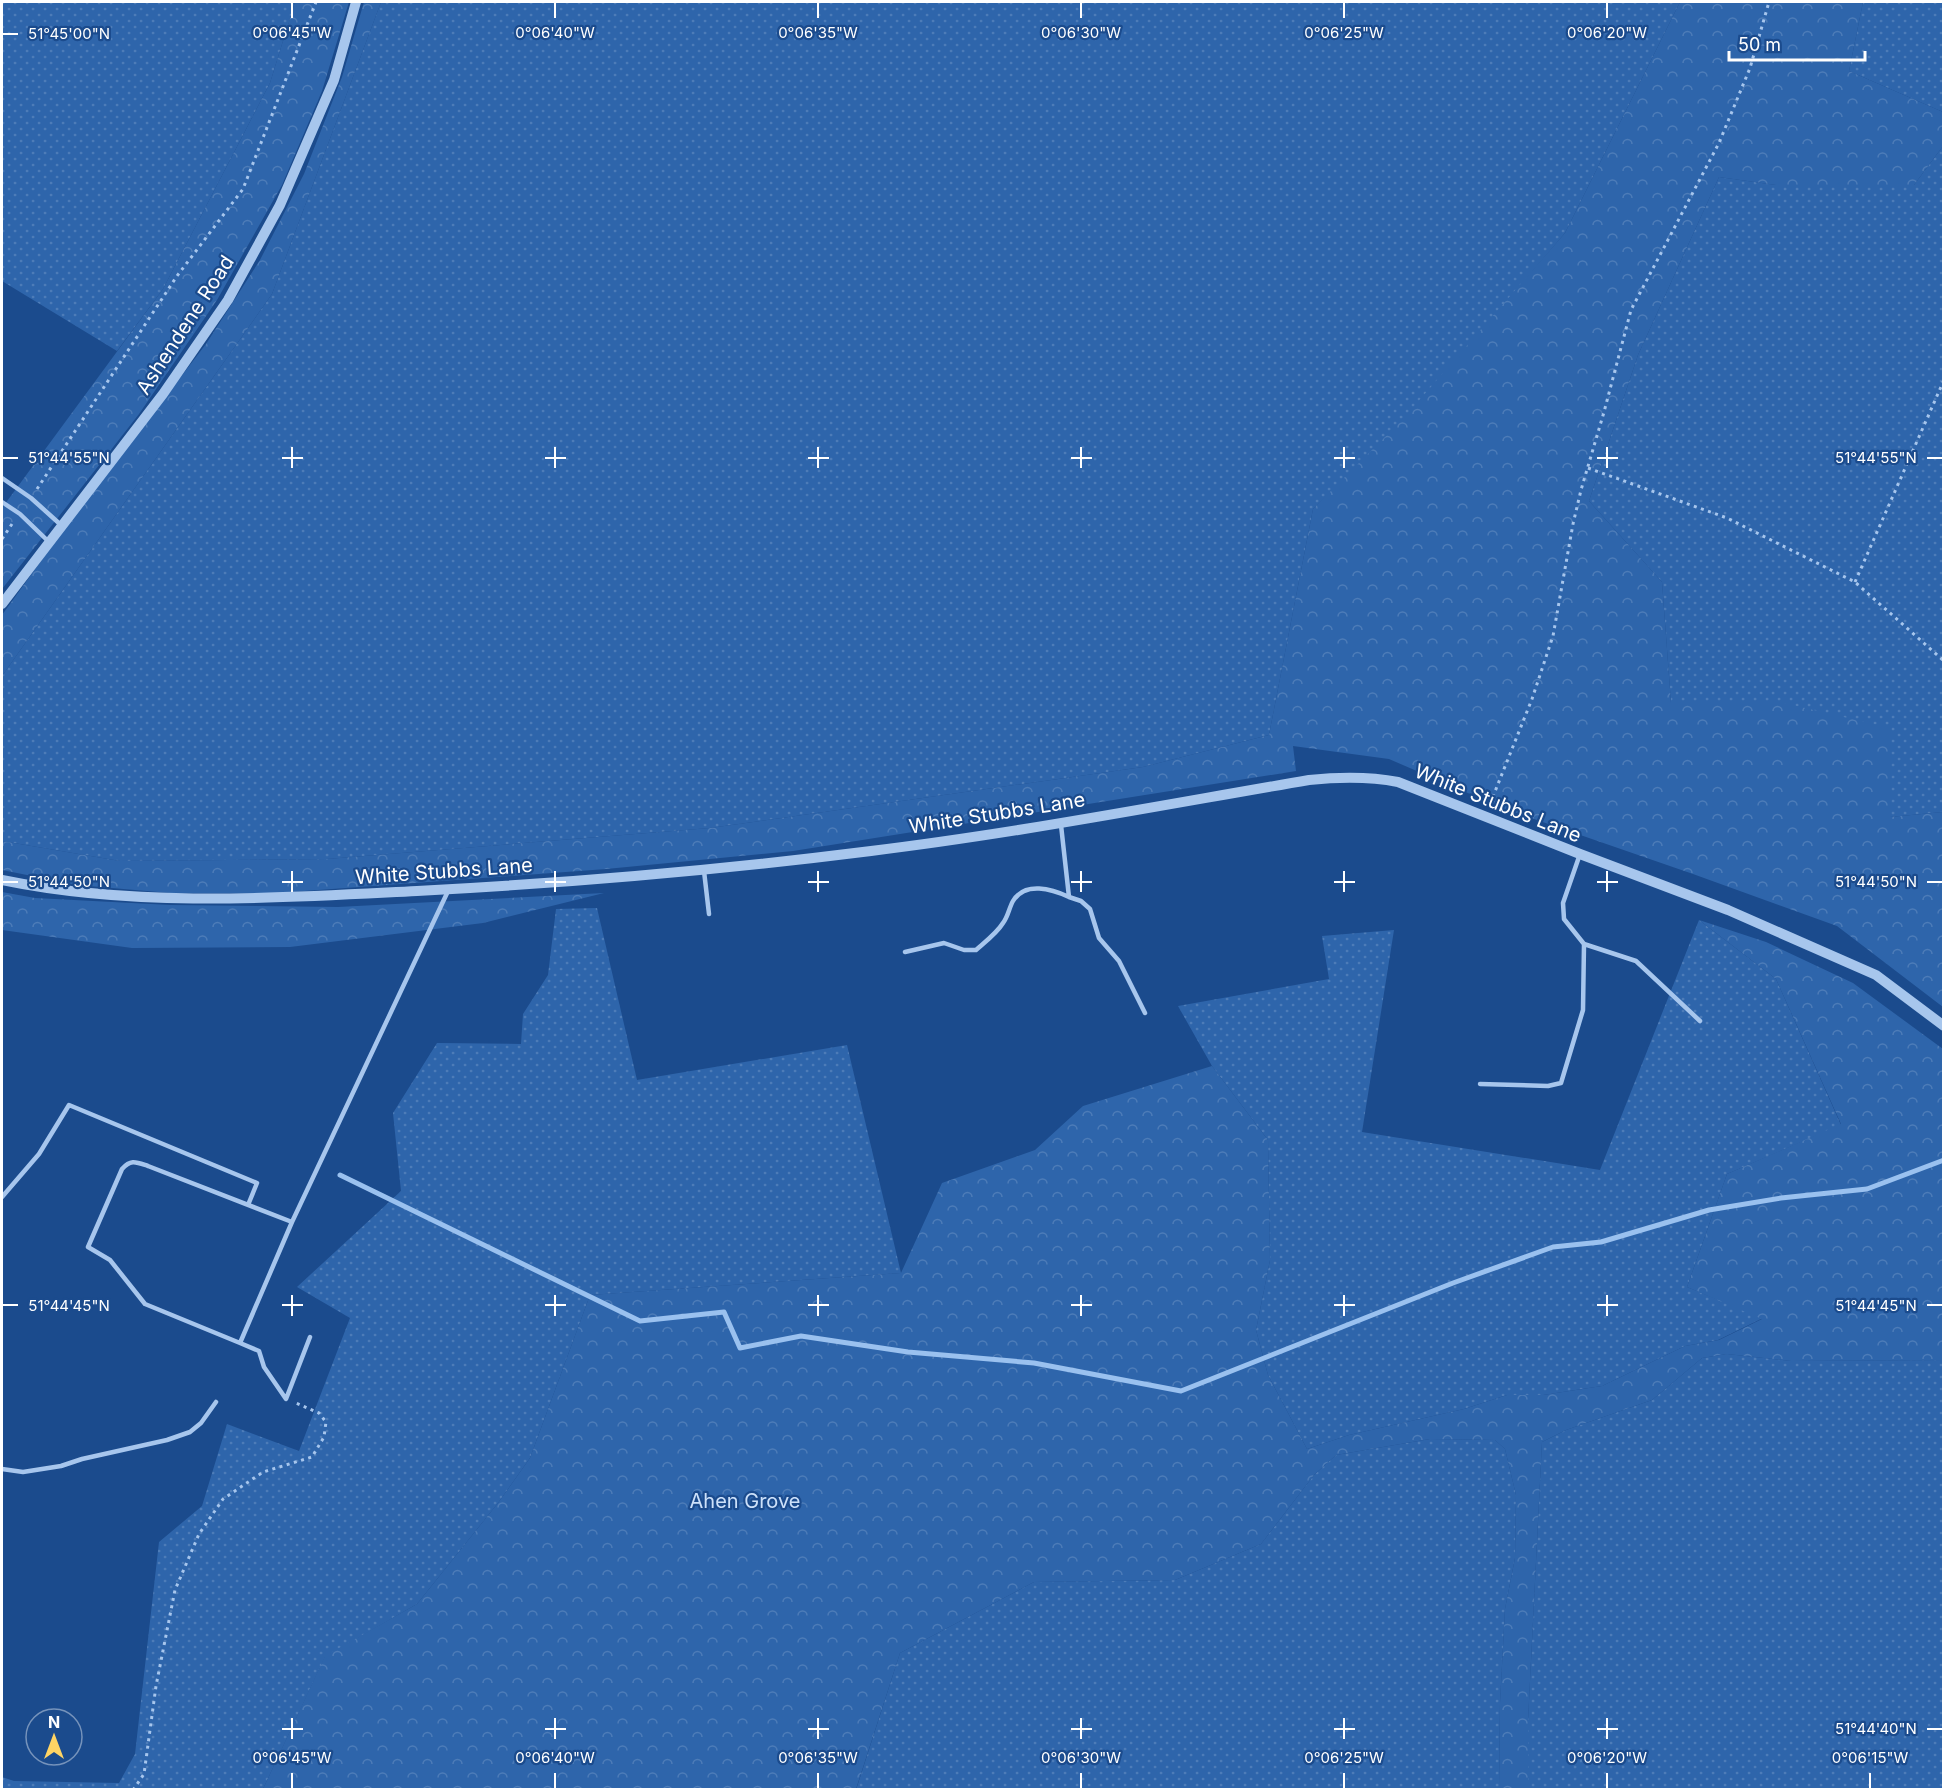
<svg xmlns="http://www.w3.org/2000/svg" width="1945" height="1791" viewBox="0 0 1945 1791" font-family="Inter,sans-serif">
	<defs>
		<pattern id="grass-dots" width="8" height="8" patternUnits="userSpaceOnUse" patternTransform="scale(1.5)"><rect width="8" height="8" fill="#2e65ab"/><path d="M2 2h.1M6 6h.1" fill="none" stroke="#4d7cb8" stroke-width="1.8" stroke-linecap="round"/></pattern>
		<pattern id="forest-crowns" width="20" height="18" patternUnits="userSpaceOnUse" patternTransform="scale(1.5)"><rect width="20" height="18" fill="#2e65ab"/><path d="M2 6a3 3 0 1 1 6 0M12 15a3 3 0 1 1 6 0" fill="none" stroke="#4d7cb8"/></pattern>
	</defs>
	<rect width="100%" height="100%" fill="#1b4b8d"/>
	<path fill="url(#grass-dots)" d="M2,2H295L270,83L163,289L117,351L2,281Z
		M381,2H1680L1565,233L1398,429L1313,509L1269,735L1143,767L710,828L327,859L120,861L2,841V676L272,294Z
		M1863,2H1943V112L1849,71Z
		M1943,146V812L1890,817L1784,704L1671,703L1662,582L1589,501L1638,355L1719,177L1776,185H1914Z
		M597,908L637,1080L847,1045L901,1273L590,1295L530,1458L498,1503L417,1604L325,1657L263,1789L2,1790V1777L14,1781L119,1783L135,1754L159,1542L202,1506L227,1424L299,1451L350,1318L297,1287L401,1191L393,1113L437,1043L521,1044L523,1014L548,975L556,909Z
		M1699,920L1776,979L1841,1125L1727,1174L1687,1287L1763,1318L1718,1340L1685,1346L1602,1386L1543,1395H1507L1464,1409L1349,1435L1307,1449L1268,1375L1256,1330L1270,1260L1268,1140L1212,1066L1178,1006L1329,979L1322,936L1394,930L1362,1132L1600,1170Z
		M1727,1354L1791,1361L1943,1360V1789L1528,1790V1721L1542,1442L1566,1430L1652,1400L1702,1358Z
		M1430,1439L1495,1440L1505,1449L1516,1495L1515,1558L1505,1609L1500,1703L1499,1789L856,1790L900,1653L1034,1582L1175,1580L1261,1544L1314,1475L1336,1455Z"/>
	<path fill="url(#forest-crowns)" d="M295,2H349L322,91L282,185L217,300L139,414L2,589V508L163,289L270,83Z
		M364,2H381L272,294L2,676V615L62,532L206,344L260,260L304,174L342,77Z
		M1680,2H1863L1849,71L1943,112V146L1914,185H1776L1719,177L1638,355L1589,501L1662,582L1671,703H1784L1890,728V817L1943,812V1007L1837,926L1693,874L1505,809L1389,759L1293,746L1296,771L793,851L606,869L277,893H170L77,885L2,870V841L120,861L327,859L710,828L1143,767L1269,735L1313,509L1402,420L1565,233Z
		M2,892L35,898L170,905L338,907L604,893L483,923L290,947L132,948L2,930Z
		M1699,920L1766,942L1853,983L1943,1049V1360L1791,1361L1727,1354L1702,1358L1652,1400L1566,1430L1542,1442L1528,1721V1789H1499L1500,1703L1505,1609L1515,1558L1516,1495L1505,1449L1495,1440L1430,1439L1336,1455L1314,1475L1261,1544L1175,1580L1034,1582L900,1653L856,1789H263L325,1656L417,1604L498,1503L530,1458L590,1295L901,1273L942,1183L1035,1150L1083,1106L1212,1066L1268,1140L1270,1260L1256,1330L1268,1375L1307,1449L1349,1435L1464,1409L1507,1395H1543L1602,1386L1685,1346L1719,1340L1762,1319L1687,1287L1727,1174L1841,1124L1776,979Z"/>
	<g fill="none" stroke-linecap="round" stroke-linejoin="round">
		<path stroke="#9ac1ef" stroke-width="5" d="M340,1175L640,1321L724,1312L740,1348L801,1336L908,1352L1034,1363L1181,1391L1453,1283L1553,1247L1601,1242L1709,1210L1781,1198L1867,1189L1944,1160"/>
		<path stroke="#a7c6ed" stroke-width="3" stroke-dasharray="3 4.5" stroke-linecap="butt" d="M1588,468L1727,518L1855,582L1944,661
			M37,489L177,276L243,189L316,2
			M2,539L14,521
			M1855,582L1944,380
			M1490,804L1532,699L1553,636L1573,524L1581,490L1604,412L1631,310L1719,143L1750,68L1769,2
			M133,1790L144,1774L156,1686L175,1590L199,1534L223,1499L263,1472L312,1457L324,1437L326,1422L319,1413L296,1403"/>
		<path stroke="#a7c6ed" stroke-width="4.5" d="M2,478L31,498L61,525
			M2,502L20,514L48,541
			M1061,825L1069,897L1081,901L1090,909L1099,938L1119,961L1145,1013
			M704,871L709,914
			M1584,944L1636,961L1700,1021
			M905,952L944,943L964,950H976C985,942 997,933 1003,923C1008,917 1009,908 1013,901C1025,881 1052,889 1069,897
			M1480,1084L1548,1086L1561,1083L1583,1010L1584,944L1564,919L1563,903L1580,854
			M2,1197L39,1154L69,1105L257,1183L248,1205
			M292,1222L148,1166C136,1162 131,1159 122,1169L88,1247L110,1260L145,1304L240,1343L292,1222L449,889
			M240,1343L259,1351L264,1367L286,1399L310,1337
			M2,1469L23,1472L61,1466L82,1459L167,1440L190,1432L201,1423L216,1402"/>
		<path stroke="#a7c6ed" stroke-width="10" d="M2,604L163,394L228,300L280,205L334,80L356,2
			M2,880C138,908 278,898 417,891C569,883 720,870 871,851C1018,833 1163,805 1309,780C1339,777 1367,776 1398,782L1580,854L1728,910L1876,975L1944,1026"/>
	</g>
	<path fill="none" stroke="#fff" stroke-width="2" d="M292,3V18M555,3V18M818,3V18M1081,3V18M1344,3V18M1607,3V18M3,34H18M292,447V468M555,447V468M818,447V468M1081,447V468M1344,447V468M1607,447V468M3,458H18M282,458H303M545,458H566M808,458H829M1071,458H1092M1334,458H1355M1597,458H1618M1927,458H1942M292,871V892M555,871V892M818,871V892M1081,871V892M1344,871V892M1607,871V892M3,882H18M282,882H303M545,882H566M808,882H829M1071,882H1092M1334,882H1355M1597,882H1618M1927,882H1942M292,1295V1316M555,1295V1316M818,1295V1316M1081,1295V1316M1344,1295V1316M1607,1295V1316M3,1305H18M282,1305H303M545,1305H566M808,1305H829M1071,1305H1092M1334,1305H1355M1597,1305H1618M1927,1305H1942M292,1718V1739M555,1718V1739M818,1718V1739M1081,1718V1739M1344,1718V1739M1607,1718V1739M282,1729H303M545,1729H566M808,1729H829M1071,1729H1092M1334,1729H1355M1597,1729H1618M1927,1729H1942M292,1773V1788M555,1773V1788M818,1773V1788M1081,1773V1788M1344,1773V1788M1607,1773V1788M1870,1773V1788"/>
	<g text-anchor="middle" stroke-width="4.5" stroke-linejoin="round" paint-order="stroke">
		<g font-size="20" fill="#fff" stroke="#1b4b8d">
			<text transform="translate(185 325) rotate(-57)" y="7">Ashendene Road</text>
			<text transform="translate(1498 803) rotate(22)" y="7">White Stubbs Lane</text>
			<text transform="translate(997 813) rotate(-9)" y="7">White Stubbs Lane</text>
			<text transform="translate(444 871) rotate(-4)" y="7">White Stubbs Lane</text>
		</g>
		<g font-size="20" fill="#cde1fa" stroke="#1b4b8d">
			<text x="745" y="1508">Ahen Grove</text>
		</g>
	</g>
	<g font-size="15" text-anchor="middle" fill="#fff" stroke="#1b4b8d" stroke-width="4.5" stroke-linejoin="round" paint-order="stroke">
		<text x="292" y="38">0°06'45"W</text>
		<text x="555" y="38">0°06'40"W</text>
		<text x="818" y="38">0°06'35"W</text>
		<text x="1081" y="38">0°06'30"W</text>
		<text x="1344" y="38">0°06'25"W</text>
		<text x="1607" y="38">0°06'20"W</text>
		<text x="69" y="39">51°45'00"N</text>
		<text x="69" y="463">51°44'55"N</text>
		<text x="1876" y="463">51°44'55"N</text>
		<text x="69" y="887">51°44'50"N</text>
		<text x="1876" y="887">51°44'50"N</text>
		<text x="69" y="1311">51°44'45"N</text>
		<text x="1876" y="1311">51°44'45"N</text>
		<text x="1876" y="1734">51°44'40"N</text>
		<text x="292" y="1763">0°06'45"W</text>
		<text x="555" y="1763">0°06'40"W</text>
		<text x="818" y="1763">0°06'35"W</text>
		<text x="1081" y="1763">0°06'30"W</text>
		<text x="1344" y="1763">0°06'25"W</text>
		<text x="1607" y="1763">0°06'20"W</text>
		<text x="1870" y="1763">0°06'15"W</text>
	</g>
	<rect width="1945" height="1791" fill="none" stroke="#ffffff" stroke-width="6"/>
	<g transform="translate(54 1737)"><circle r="28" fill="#1b4b8d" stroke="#7693bb" stroke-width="1.5"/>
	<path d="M0-4.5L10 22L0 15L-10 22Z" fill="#fed464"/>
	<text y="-9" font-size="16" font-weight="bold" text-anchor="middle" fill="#ffffff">N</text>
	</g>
	<path d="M1729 51v9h136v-9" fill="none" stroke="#ffffff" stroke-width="3"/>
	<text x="1738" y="51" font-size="18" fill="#ffffff" stroke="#1b4b8d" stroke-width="4.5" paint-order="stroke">50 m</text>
</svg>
